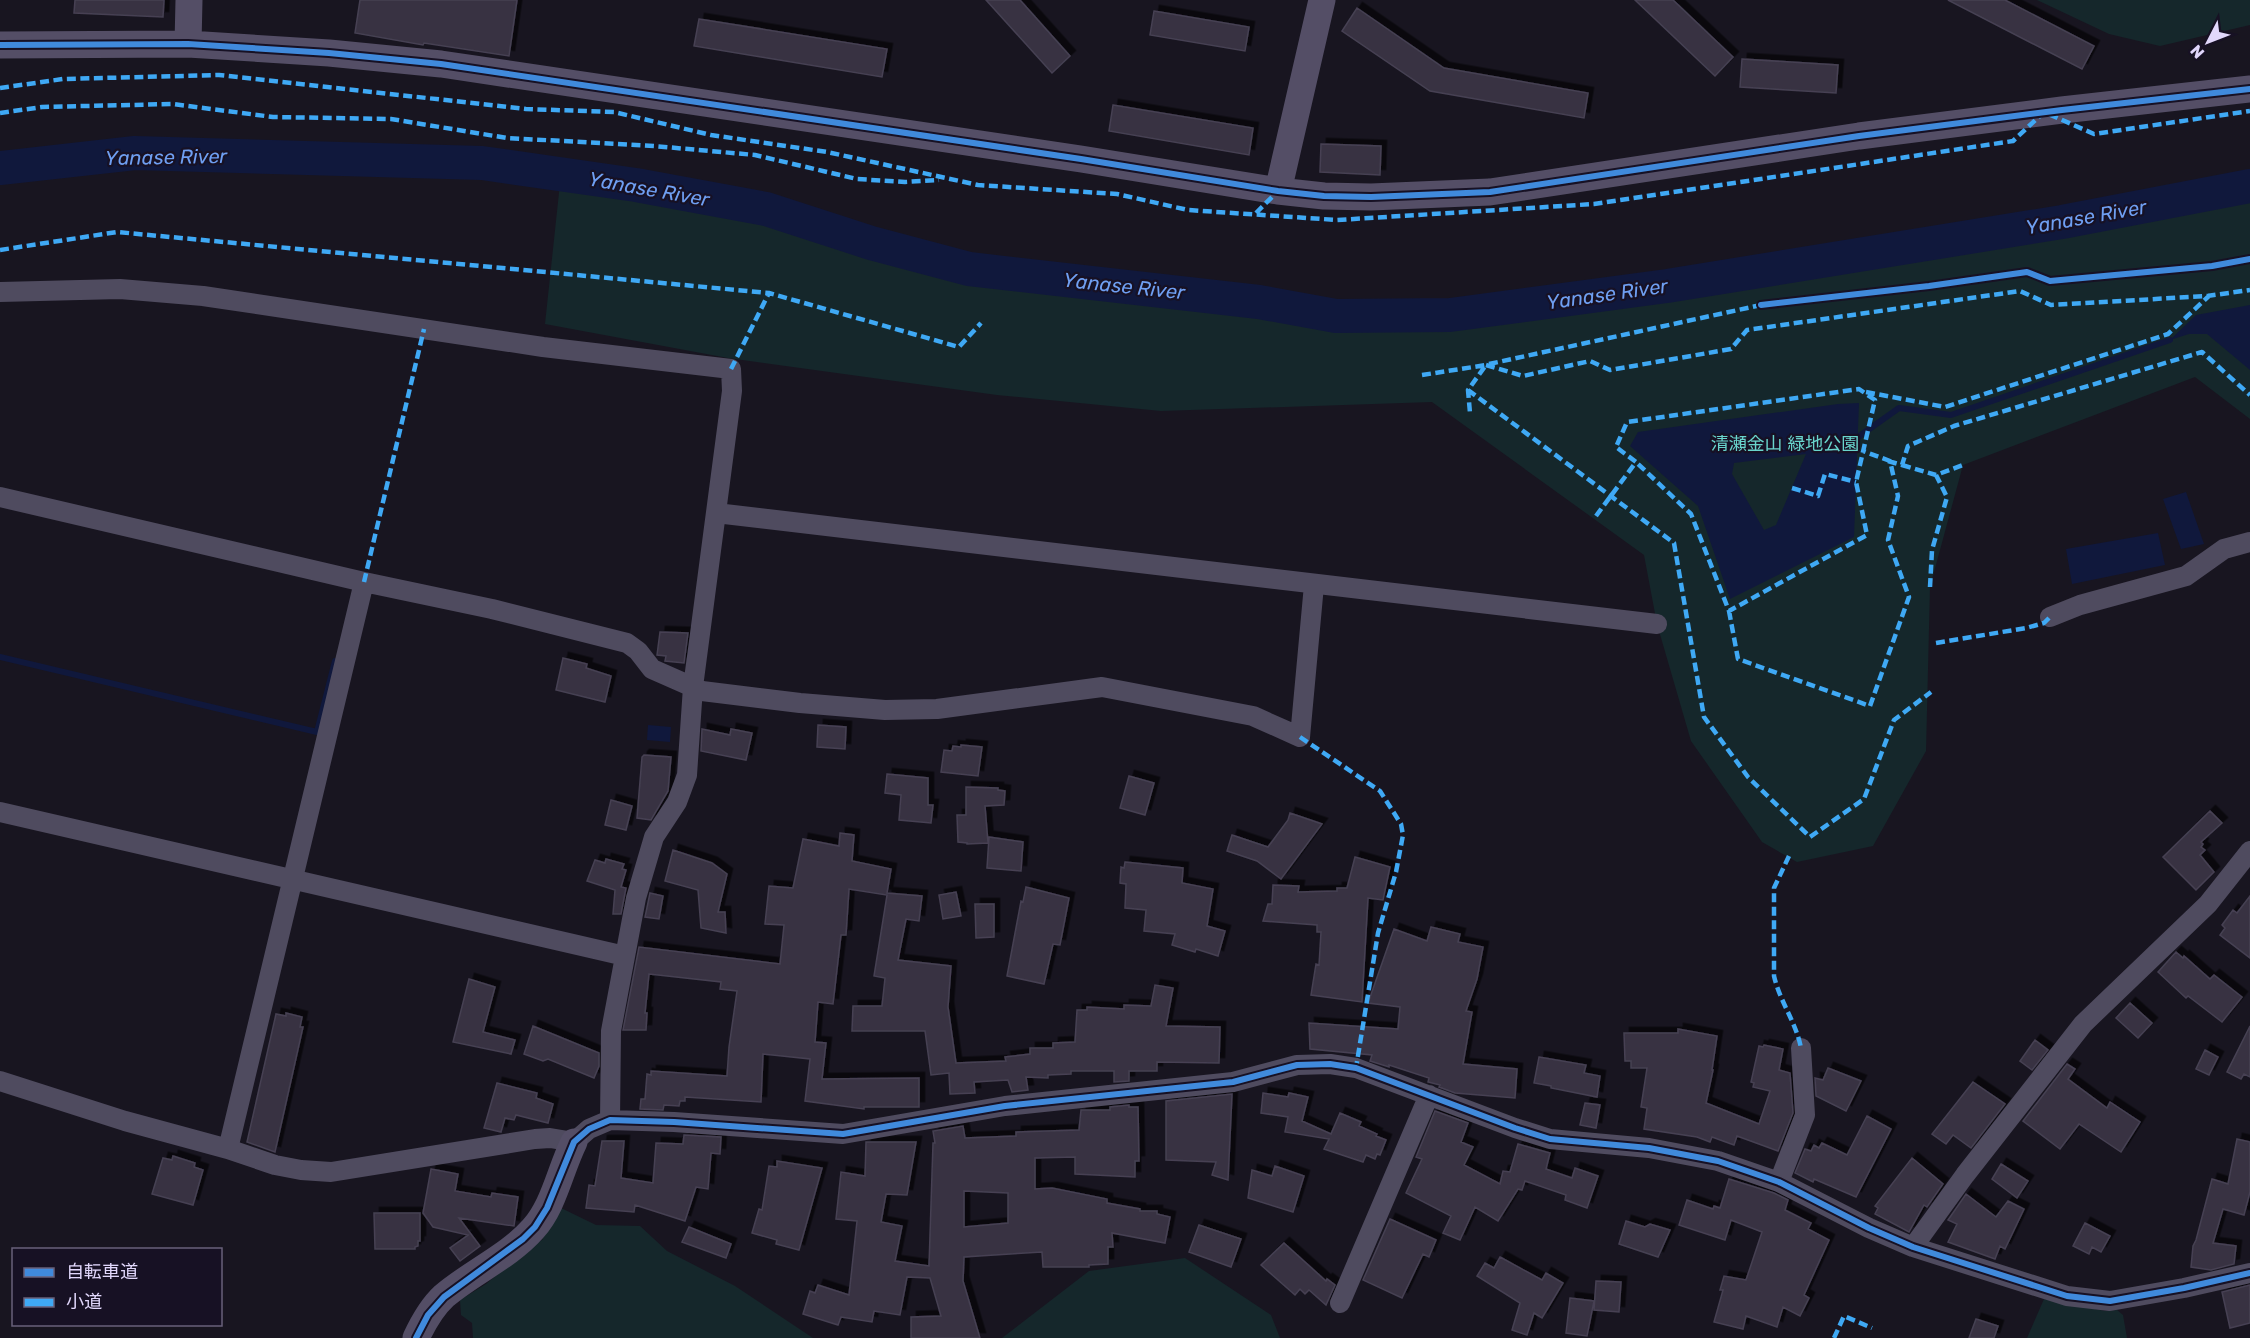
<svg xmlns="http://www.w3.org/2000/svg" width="2250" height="1338" viewBox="0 0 2250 1338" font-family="Rubik,'Noto Sans JP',sans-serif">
	<defs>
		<filter id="shadow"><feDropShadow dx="5.5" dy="-5.5" stdDeviation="0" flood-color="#0009"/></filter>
	</defs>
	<rect width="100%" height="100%" fill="#181520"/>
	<path fill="#15272b" d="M2037,0H2250V25L2160,46L2109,34Z
		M561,174L969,269L1336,316L1450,315L2250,189V419L2195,377L1963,465L1930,587L1926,751L1873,846L1797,862L1762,842L1691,741L1657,624L1644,555L1432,402L1161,411L997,395L728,358L545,324Z
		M559,1207L596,1225L640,1226L667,1251L735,1286L813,1338H473L472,1323L461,1315L460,1300L486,1284L531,1246L542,1240Z
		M1185,1258L1271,1315L1280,1338H1002L1089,1271Z
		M2044,1299L2105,1311L2117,1310L2123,1315L2127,1338H2027Z"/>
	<path fill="#10183c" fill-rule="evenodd" d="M2250,305V370L2207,334H2189L2170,340L2196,315Z
		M1859,403L1854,537L1730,599L1698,506L1630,446L1638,432L1838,404ZM1806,454L1776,525L1764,530L1732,474L1734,463Z
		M2186,492L2204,544L2181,549L2163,499Z
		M2158,533L2165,565L2072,584L2066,549Z
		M648,725L671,727L670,742L647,740Z"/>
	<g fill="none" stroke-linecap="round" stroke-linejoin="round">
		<path stroke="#10183c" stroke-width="6" d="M1858,437L1899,408L1951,415L2170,340
			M0,657L317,732L335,661"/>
		<path stroke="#10183c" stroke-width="34" d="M0,168L135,153L482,163L636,185L766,209L871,243L969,269L1259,302L1336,316L1450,315L1667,286L2062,222L2250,186"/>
	</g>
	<path fill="#383342" stroke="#464153" stroke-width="1.5" fill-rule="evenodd" filter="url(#shadow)" d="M75,0H164L163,17L74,13Z
		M360,0H517L509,56L424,43L423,45L355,33Z
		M986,0H1020L1070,56L1052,73Z
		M1635,0H1673L1733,57L1715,76Z
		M1948,0H2005L2094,46L2082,69Z
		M1357,8L1444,68L1588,93L1584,118L1430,91L1342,31Z
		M1154,11L1249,27L1245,51L1150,35Z
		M699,19L887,49L882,77L694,46Z
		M1742,59L1838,65L1836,93L1740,87Z
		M1113,105L1253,128L1249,155L1109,131Z
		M1321,144L1381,146L1380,175L1320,172Z
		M660,632L688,633L684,663L665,661L666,656L657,655Z
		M563,658L587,664L586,668L611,676L605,702L556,690Z
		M818,725L846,727L845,749L817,747Z
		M702,729L730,735L731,729L752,733L746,760L701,751Z
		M961,745L982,747L978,776L941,772L944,750L952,751L953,746L961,747Z
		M644,755L671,757L668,791L651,820L637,818L642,757Z
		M887,774L928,778V805H933L931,823L899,820L901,795L885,793Z
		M1129,776L1154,783L1145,815L1120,808Z
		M966,787L998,788V790L1005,791L1004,805L985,806L988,843L967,844V843L958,842L957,815H966Z
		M611,800L632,806L626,830L605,825Z
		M2210,811L2222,823L2201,842L2203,844L2201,847L2205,850L2200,855L2214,872L2196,890L2163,857Z
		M1290,813L1322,824L1281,879L1257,861L1227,851L1232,835L1268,847L1288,820Z
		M840,833L854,835L852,861L891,869L887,893L922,896L919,921L906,919L898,960L951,966L948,1007L956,1063L1006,1061L1005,1057L1030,1054V1048H1053V1043L1075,1042L1077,1010H1087V1007L1124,1009V1005L1151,1006L1155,985L1173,988L1166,1026L1220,1027L1219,1063L1157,1062V1071H1129V1081L1114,1082V1071H1071V1074L1048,1075V1078L1026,1077L1028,1090L1012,1092L1008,1080L974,1082L975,1093L950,1094L949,1073L931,1075L925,1031H852L853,1006H882L885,978L874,976L887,895L849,889L846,935H841L833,1004L818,1002L815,1042L826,1043L822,1079L919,1078V1107H864V1109L805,1101L810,1059L763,1054L761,1102L685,1097V1101H680L679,1106L664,1105L663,1110L640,1109L641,1099H645L647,1074L651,1075V1071L727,1076L729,1047L737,991L720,989L721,982L649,974L645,1013H647L646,1030H623L639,947L780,964L784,925L765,924L769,886L793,888L803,839L839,846Z
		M989,837L1023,842L1021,871L987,868Z
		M673,850L712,863L727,874L718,912H725L726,933L701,928L698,890L665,881Z
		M1355,857L1390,867L1383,900L1368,898L1362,1002L1311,995L1316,964L1319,965L1321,932H1317V925L1263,921L1268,904H1272L1273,885L1299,886L1298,892L1337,891V888H1347Z
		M606,859L624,864L622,869L626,870L621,887L626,888L621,914H613L615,890L587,881L595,860L605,863Z
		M1125,862L1183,868L1182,883L1213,889L1207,926L1225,931L1218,956L1196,949L1195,952L1172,945L1175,934L1144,931L1146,910L1125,908L1126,884L1120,883L1121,867L1124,868Z
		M1026,887L1069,898L1060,945L1053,944L1044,984L1007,976L1021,901L1023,902Z
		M956,892L961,916L943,919L939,895Z
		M650,893L663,896L659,919L645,917Z
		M2250,896V958L2220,935L2225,928L2222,925L2233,910L2237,913Z
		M975,904H994V937L976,938Z
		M1431,927L1460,934L1458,942L1483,947L1477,979L1466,1011L1472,1012L1463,1064L1517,1069L1515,1098L1455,1093L1439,1087L1440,1085L1428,1082L1429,1078L1389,1065V1067L1370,1061L1372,1055L1310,1049L1309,1023L1398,1029L1400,1007L1368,1003L1394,929L1427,941Z
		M2176,952L2183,958L2184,956L2210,979L2214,975L2242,997L2222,1022L2188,996L2186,998L2158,972Z
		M469,979L495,987L483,1032L515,1040L511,1054L453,1042Z
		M2130,1003L2152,1023L2138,1038L2116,1018Z
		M286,1013L302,1017L300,1027H303L275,1152L247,1142L276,1014L286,1016Z
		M533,1026L599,1053V1066L594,1078L548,1059L543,1061L524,1054Z
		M2250,1026V1077L2244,1074L2241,1079L2227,1072Z
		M1678,1029L1717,1036L1712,1070H1713L1706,1103L1759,1124L1770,1091L1753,1087L1754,1083L1751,1082L1759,1046L1763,1047L1764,1045L1783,1049L1779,1070L1790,1073L1793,1113L1778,1151L1737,1136L1734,1145L1712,1137L1710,1142L1697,1137L1644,1129L1647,1108L1641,1107L1647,1068H1631V1061H1625L1624,1033H1678Z
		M2035,1040L2048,1050L2032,1070L2020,1061Z
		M2205,1050L2218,1057L2209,1075L2196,1069Z
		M1539,1057L1586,1065L1584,1073L1600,1076L1597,1097L1551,1088V1086L1534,1083Z
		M2067,1064L2075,1069L2068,1079L2107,1108L2110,1102L2140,1122L2121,1152L2079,1124L2060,1149L2023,1121Z
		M1828,1068L1861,1081L1846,1111L1816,1096L1815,1078L1823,1080Z
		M1973,1082L2005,1104L1971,1148L1953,1135L1946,1144L1932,1134Z
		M497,1083L537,1093L536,1098L553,1104L548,1123L516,1115L514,1120L505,1118L501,1132L484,1128Z
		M1263,1093L1288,1097L1289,1093L1308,1097L1302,1121L1331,1134L1340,1113L1361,1122L1359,1126L1377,1134L1376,1136L1386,1140L1380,1155L1377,1154L1375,1159L1366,1155L1363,1162L1324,1149L1329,1139L1285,1132L1288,1117L1261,1113Z
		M1232,1094L1228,1180L1212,1175L1216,1162L1166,1160V1101Z
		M1585,1103L1600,1105L1596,1128L1580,1125Z
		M1129,1105V1107H1138L1139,1161H1135V1177L1075,1174V1157L1035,1158V1189L1052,1188L1107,1199V1203L1140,1209V1211H1157V1214L1170,1217L1165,1243L1112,1233L1113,1247H1108V1264L1089,1265V1267H1043L1042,1252L964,1257L963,1281L980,1338H911V1317L941,1316L930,1278L907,1277L900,1315L874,1311L872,1322L841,1317L838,1325L803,1314L810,1291L815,1293L818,1285L849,1295L857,1221L836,1219L841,1172L865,1176L866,1142H916L907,1195L886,1194L881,1222L902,1226L895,1261L929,1266L933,1143H935L933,1131L963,1126L965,1138L1016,1136V1132L1079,1130L1081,1110H1110V1107ZM964,1191L1008,1193V1223L964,1227Z
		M1435,1111L1468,1123L1461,1142L1473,1147L1464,1165L1500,1184L1503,1171L1510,1172L1518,1144L1550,1153L1546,1169L1572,1178L1575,1168L1598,1176L1587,1208L1565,1200L1566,1195L1525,1181L1522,1190L1518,1189L1498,1221L1475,1207L1460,1240L1443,1233L1451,1216L1406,1193L1422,1159L1416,1157Z
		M1867,1116L1891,1129L1856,1197L1814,1179L1813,1182L1795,1173L1805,1149L1811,1151L1814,1145L1819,1148L1822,1143L1847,1155Z
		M684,1135L721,1137L720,1154L711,1153L708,1189L696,1187L685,1221L635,1205L634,1212L586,1208L589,1185L595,1186L602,1141H624L621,1178L653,1183L656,1143L683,1144Z
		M2237,1139L2250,1142V1192L2244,1215L2223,1209L2213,1243L2236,1246L2234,1264L2211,1270L2191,1267L2193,1246L2196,1240L2212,1179L2228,1184Z
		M173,1156L195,1163L194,1167L203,1170L193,1205L152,1194L163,1158L172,1160Z
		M1912,1158L1943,1184L1927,1207L1924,1205L1909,1232L1875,1214L1878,1208L1875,1206Z
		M777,1161L822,1168L799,1250L776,1244L777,1240L752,1233L759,1209L762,1210L769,1166L777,1167Z
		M2001,1164L2028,1181L2017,1198L1992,1179Z
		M1275,1166L1304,1176L1293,1212L1248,1198L1252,1170L1272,1176Z
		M431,1169L458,1174L455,1191L491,1197L492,1193L518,1197L514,1226L459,1218L480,1246L460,1261L450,1248L468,1235L433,1227L423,1213Z
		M1729,1179L1774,1193L1788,1200L1785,1210L1811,1223L1808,1229L1829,1240L1804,1295L1809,1298L1800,1316L1783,1307L1777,1327L1746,1316L1743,1329L1714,1322L1723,1290H1720L1724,1276L1746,1280L1762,1232L1731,1220L1725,1240L1679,1225L1687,1200L1713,1209L1714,1206L1720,1208Z
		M1966,1194L1996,1217L2008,1201L2024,1209L2005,1249L2000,1246L1995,1259L1948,1242L1957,1224L1948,1220Z
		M374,1213H420V1241H418V1246L415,1247V1249H375Z
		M1390,1219L1436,1240L1429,1257L1423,1254L1402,1298L1363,1280Z
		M1626,1221L1645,1227L1650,1224L1670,1230L1658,1257L1619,1244Z
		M2085,1223L2110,1236L2101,1252L2092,1247L2089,1254L2073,1246Z
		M1199,1225L1241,1239L1231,1267L1189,1252Z
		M689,1227L731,1244L726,1258L682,1242Z
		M1284,1243L1326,1281L1327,1279L1335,1285L1326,1305L1309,1290L1305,1294L1300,1289L1295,1295L1261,1265Z
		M1500,1257L1542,1280L1546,1273L1563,1283L1542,1318L1534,1313L1527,1335L1512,1330L1520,1303L1477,1276L1485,1263L1494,1268Z
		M1596,1281L1621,1282L1619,1312L1594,1310Z
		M2250,1285V1323L2230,1328L2222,1292Z
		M1570,1298L1594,1301L1587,1336L1566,1333Z
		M1976,1319L1998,1326L1994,1338H1969Z"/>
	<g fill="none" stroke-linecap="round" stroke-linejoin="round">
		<path stroke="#4f4b5f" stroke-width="20" d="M0,292L120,289L203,296L543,347L731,369L732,391L693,687L687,775L677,802L654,837L636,898L611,1031L610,1120
			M0,497L364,582L492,609L627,643L638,651L652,669L702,691L800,703L885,710L937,709L1102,687L1253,716L1300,737L1314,585
			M716,513L1657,624
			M2050,617L2080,605L2186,576L2224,549L2250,542
			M0,812L625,956
			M0,1081L125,1121L228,1149L275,1165L301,1170L331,1172L535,1139L550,1138L574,1142L589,1129L610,1120L674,1122L843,1134L1005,1106L1233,1082L1297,1065L1330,1064L1356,1068L1515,1128L1550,1139L1649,1148L1718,1161L1779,1182L1869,1228L1913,1247L2067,1296L2110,1301L2184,1288L2250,1273
			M228,1149L364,582
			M1779,1182L1805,1115L1801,1048
			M1913,1247L1965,1175L2083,1024L2208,904L2250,851
			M1340,1303L1429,1095"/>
		<path stroke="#544e66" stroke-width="27" d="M188,44L189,0
			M0,45L188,44L329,53L441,64L1081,159L1278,191L1324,196L1371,197L1490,192L1859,136L2062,110L2250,89
			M1278,191L1322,0
			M416,1338C423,1323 431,1308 444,1296C472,1272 508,1257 533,1229C554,1206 560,1170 574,1142"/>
		<path stroke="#3fa9f5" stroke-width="4.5" stroke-dasharray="9 4.5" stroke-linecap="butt" d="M0,88L63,79L219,75L526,109L614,112L711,135L827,152L978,185L1117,194L1188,210L1337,220L1594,204L2013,141L2044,112L2094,134L2250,111
			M0,113L42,107L173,104L273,117L391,119L507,138L654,146L755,155L857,179L905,182L939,180
			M1256,213L1278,191
			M0,250L117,232L769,293
			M1489,364L1761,305
			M1486,365L1523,376L1590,361L1610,370L1731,349L1747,330L2020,291L2051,305L2207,296L2250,290
			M731,369L769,293L959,347L981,323
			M1422,375L1486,365L1468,390L1470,413
			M1468,390L1674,543L1704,717L1748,777L1810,837L1864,799L1894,720L1931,692
			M1866,392L1945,407L2168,334L2210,295
			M1888,461L1902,465L1908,446L1954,426L2202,352L2250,395
			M1902,465L1936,475L1963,465
			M1792,488L1818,496L1825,474L1856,482
			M1596,516L1636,462L1616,447L1627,422L1859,389L1875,400L1856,482L1867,535L1729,611L1691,514L1636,462
			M364,582L424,329
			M1930,587L1932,550L1947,497L1936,475
			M1729,611L1738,659L1870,706L1909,597L1888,540L1898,496L1890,461L1863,451
			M1936,643L2026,628L2044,623L2050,617
			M1300,737L1380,791L1401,824L1403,835L1396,872L1378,933L1356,1068
			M1789,856L1774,888V976C1780,1002 1796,1022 1801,1048
			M1834,1338L1844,1316L1872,1328"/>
		<g stroke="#171124" stroke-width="10">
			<path id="cycleway" d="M0,45L188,44L329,53L441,64L1081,159L1278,191L1324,196L1371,197L1490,192L1859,136L2062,110L2250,89
				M1761,305L1929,286L2027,272L2050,281L2212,266L2250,259
				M416,1338L428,1315L444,1297L523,1239L535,1227L547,1208L574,1142L589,1129L610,1120L674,1122L843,1134L1005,1106L1233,1082L1297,1065L1330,1064L1356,1068L1515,1128L1550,1139L1649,1148L1718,1161L1779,1182L1869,1228L1913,1247L2067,1296L2110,1301L2184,1288L2250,1273"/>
		</g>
		<use href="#cycleway" stroke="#408adc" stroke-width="6"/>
	</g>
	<g text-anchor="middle" stroke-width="4.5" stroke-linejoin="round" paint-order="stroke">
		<g font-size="18" fill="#69d5cd" stroke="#171124">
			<text x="1785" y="450">清瀬金山 緑地公園</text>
		</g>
		<g font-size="20" font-style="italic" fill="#6f9ff2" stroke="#171124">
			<text transform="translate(166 157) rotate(-1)" y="7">Yanase River</text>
			<text transform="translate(649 189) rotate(10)" y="7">Yanase River</text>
			<text transform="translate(2086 217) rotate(-10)" y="7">Yanase River</text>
			<text transform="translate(1124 286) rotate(6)" y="7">Yanase River</text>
			<text transform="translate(1607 294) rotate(-8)" y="7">Yanase River</text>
		</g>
	</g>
	<rect x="12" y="1248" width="210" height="78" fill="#171124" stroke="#68607a" stroke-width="1.5"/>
	<rect x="24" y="1268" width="30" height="9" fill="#408adc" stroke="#68607a" stroke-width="1.5"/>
	<text x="66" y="1278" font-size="18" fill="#e1d7fb">自転車道</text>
	<rect x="24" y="1298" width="30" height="9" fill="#3fa9f5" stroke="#68607a" stroke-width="1.5"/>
	<text x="66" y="1308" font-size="18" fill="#e1d7fb">小道</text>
	<g transform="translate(2208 42) rotate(228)" stroke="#171124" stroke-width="4.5" paint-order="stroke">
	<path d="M0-4.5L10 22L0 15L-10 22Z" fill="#e1d7fb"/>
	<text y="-9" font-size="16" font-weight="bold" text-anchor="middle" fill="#e1d7fb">N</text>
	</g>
</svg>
